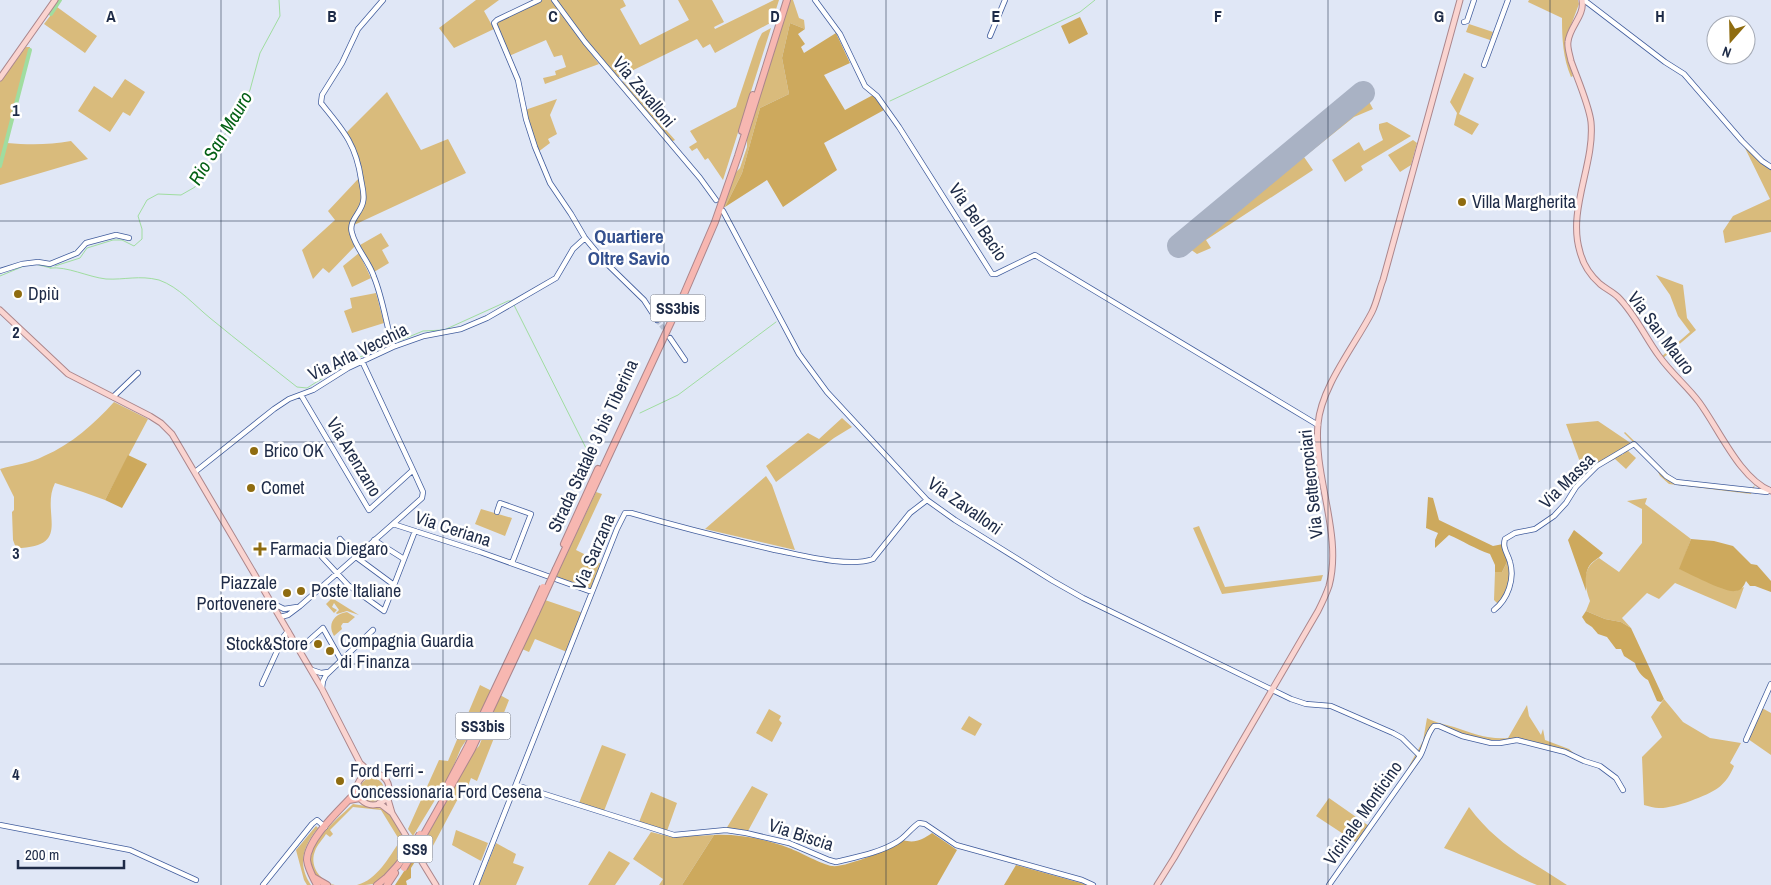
<svg xmlns="http://www.w3.org/2000/svg" width="1771" height="885" viewBox="0 0 1771 885" font-family="'Archivo Narrow',sans-serif">
	<rect width="100%" height="100%" fill="#e0e7f6"/>
	<path fill="#d9bb7c" d="M476,0H499L484,11L494,29L454,48L439,28Z
		M542,0H552L599,64L545,84L543,78L556,75L555,71L566,67L562,55L554,57L546,40L509,56L495,23Z
		M557,0H623L626,6L620,9L640,45L689,20L678,0H712L724,22L714,27L715,29L774,0H779L772,22L715,53L710,44L703,48L697,39L617,78L579,31Z
		M789,0H793L799,18L804,20L805,29L790,23L782,58L789,94L760,108L742,173L725,207H723L735,173L740,168L747,147V135Z
		M1529,0H1578L1579,4L1565,41L1567,57L1573,76L1571,77C1563,58 1562,39 1562,18L1528,2Z
		M57,7L97,36L85,53L44,24Z
		M1469,24L1493,32L1490,40L1466,32Z
		M771,28L723,180L708,158L705,160L697,148L692,151L689,147L697,142L690,131L736,107L758,41L762,33Z
		M26,47H30L7,143C29,145 49,145 71,141L88,159L0,185V82Z
		M1464,73L1474,78L1459,114L1479,124L1472,135L1454,125L1457,113L1450,102Z
		M125,79L145,92L130,116L123,112L110,132L78,111L94,86L112,98Z
		M623,81L675,140L671,142L620,83Z
		M387,92L421,150L448,139L466,173L354,225L352,229L357,244L329,273L323,268L313,279L302,250L335,220L328,211L359,178L357,162L344,135Z
		M1366,96L1373,109L1354,117L1304,157L1313,170L1206,240L1211,248L1197,254L1190,249L1186,251L1182,248L1227,213Z
		M557,99L550,115L557,134L548,139L550,143L538,152L525,110Z
		M1387,122L1411,136L1361,166L1363,170L1345,182L1332,160L1359,142L1364,151L1383,140L1379,129V124Z
		M1413,140L1417,143L1411,165L1400,172L1388,155Z
		M1743,144L1771,169V232L1725,243L1723,231L1733,216L1770,199Z
		M381,233L389,246L382,250L389,263L374,272L360,245Z
		M359,253L371,278L352,287L343,266Z
		M1656,275L1683,285L1687,318L1696,330L1662,359L1661,357L1690,332L1678,316L1670,295Z
		M376,293L384,323L352,333L344,311L352,308L350,298Z
		M114,402L148,419L105,500L83,492L55,483C40,513 74,547 16,548L13,540L12,512L14,510V497L0,469C14,465 31,463 44,456C72,444 94,424 114,402Z
		M842,418L852,427L834,438L776,482L766,466L808,433L819,439Z
		M1598,421L1632,444L1583,477L1580,473V462L1566,424Z
		M1625,432L1671,477L1677,480L1751,489L1755,485L1751,494L1669,484L1660,476L1657,470L1670,481L1706,487L1707,486L1676,481L1669,478L1624,433Z
		M1627,450L1636,458L1626,469L1615,459L1597,468L1620,454L1622,455Z
		M766,476L772,485L795,550L705,529Z
		M596,492L602,494L576,550L584,554V557L602,564L592,589L556,577Z
		M1647,498L1645,504L1691,539L1680,569L1735,591L1744,587L1736,609L1675,583L1659,599L1647,593L1622,618L1631,628L1621,622L1605,619L1586,611L1590,601C1584,585 1581,568 1599,558L1619,572L1642,543V509L1627,501Z
		M481,509L512,518L505,536L475,524Z
		M1199,526L1225,587L1323,575L1321,581L1222,594L1193,528Z
		M1508,560C1511,577 1509,590 1498,604L1494,600L1495,572H1502Z
		M332,598L359,615L347,611L337,614L336,613L339,610L334,603L332,607L337,610L334,613L326,604Z
		M545,600L583,613L567,652L535,639L529,652L522,649Z
		M347,612L355,617L348,623H343L341,626L342,629L334,636C327,624 334,614 347,612Z
		M480,685L492,691L475,727L461,748L449,777L413,836L408,829L439,760L448,761Z
		M500,695L509,700L477,781L471,778L467,789L462,791L426,859L420,849L473,752L479,746Z
		M1664,699L1683,722L1710,738L1741,743L1730,763L1734,766C1731,774 1725,783 1718,788C1707,796 1672,809 1659,808C1654,808 1649,806 1644,805L1642,757L1662,737L1651,717Z
		M1527,705L1529,716L1541,735L1543,729L1545,740L1569,749L1576,755L1519,739L1498,742L1463,735L1433,725L1420,754L1399,784L1423,741L1427,718C1436,723 1444,724 1454,727C1472,733 1489,740 1508,738Z
		M1762,708L1771,713V755L1748,739Z
		M769,709L781,716L779,720L782,723L772,742L756,733Z
		M969,716L982,724L975,736L961,729Z
		M602,745L626,754L604,811L579,803Z
		M360 790a12 12 0 1 1 24 0a12 12 0 1 1-24 0Z
		M752,786L768,794L748,831L726,829Z
		M651,792L677,803L667,831L639,822Z
		M1329,798L1369,826L1357,843L1316,816Z
		M353,804L384,809L391,815L408,844C400,855 387,879 373,884C368,885 362,885 357,885C377,880 389,857 400,841L381,810L353,807L330,830L333,834L330,837L326,834C323,839 317,845 315,851C309,866 320,881 335,885C328,885 319,880 315,874C298,848 337,820 353,804Z
		M1469,807C1497,845 1529,860 1567,885H1537L1444,848Z
		M316,826L318,828C303,846 297,864 311,885H307L304,880L296,850Z
		M456,830L488,843L481,861L452,845Z
		M651,832L671,837L714,835L682,885H659L663,879L633,859Z
		M496,843L516,854L513,863L524,867L516,885H479Z
		M609,851L630,863L615,885H588Z"/>
	<path fill="#cda95d" d="M1080,17L1088,34L1069,44L1061,26Z
		M790,23L805,29L798,34L805,44L801,47L804,53L836,33L850,63L824,75L845,110L873,95L884,110L824,143L837,170L783,207L767,180L725,207L742,173L760,108L789,94L782,58Z
		M128,455L147,464L122,508L105,500Z
		M1428,497L1433,498L1439,520L1493,546L1503,544L1508,560L1502,572H1495V565L1490,554C1475,549 1463,541 1449,535L1435,548V540L1438,533L1426,528Z
		M1574,530L1603,553C1600,557 1598,558 1594,561C1584,568 1586,580 1586,591L1568,540Z
		M1691,539L1714,541L1733,546L1751,564L1757,565L1771,581V592L1755,586H1750L1746,581C1744,586 1741,591 1735,591C1726,593 1690,574 1679,569Z
		M1586,611L1605,619L1621,622L1631,628L1664,699L1661,702L1657,701L1648,680C1642,677 1636,669 1635,663L1624,656L1621,649H1616L1607,637L1598,634L1592,627L1586,623L1582,617Z
		M932,833L957,850L937,885H682L714,835C739,834 766,839 789,848C800,852 823,865 832,866C845,868 893,848 903,840C915,844 923,839 932,833Z
		M414,856L416,860L411,868V878L406,881L407,885H395Z
		M1016,865L1088,885H1004Z"/>
	<g fill="none" stroke-linecap="round" stroke-linejoin="round">
		<path stroke="#a0dda0" stroke-width="1" d="M890,101L1063,20L1080,12L1095,0
			M35,264L51,268
			M55,266L80,258L87,248L113,240H122L134,246L142,239V229L138,216L147,200L158,194L181,195L195,187L250,90L260,53L280,16L279,0
			M50,268C67,266 88,277 106,279C125,280 139,275 159,280C179,287 194,305 210,318C239,342 268,364 297,387L307,388L348,362L391,344
			M0,276L24,266
			M514,305L591,458
			M394,343L423,331L444,330L508,301H512
			M640,413L678,395L776,322"/>
		<path stroke="#a0dda0" stroke-width="4" d="M51,14L60,0
			M0,166L30,50"/>
		<path stroke="#a9b2c4" stroke-width="24" d="M1179,246L1363,93"/>
		<path stroke="#b9c1d3" stroke-width="4.5" stroke-dasharray="4.5 2" stroke-linecap="butt" d="M657,320L667,333"/>
		<g stroke="#415d9d" stroke-width="6">
			<path id="minor" d="M383,0L358,29L342,63L322,95L321,103C343,130 356,144 361,179C362,186 365,195 363,202C361,213 348,221 352,233C356,249 369,261 374,277C383,299 386,324 393,347
				M539,0L497,20L494,23L518,80L526,119L535,147L550,183L571,214L585,238L604,261L644,300L657,320
				M554,0L585,42L700,178L716,200
				M815,0L840,34L865,86L877,96L899,127L992,274H996L1035,255L1318,425
				M1584,0L1665,62L1684,74L1742,141L1762,161L1771,167
				M1464,22L1467,21L1474,0
				M990,36L1005,0
				M1484,65L1508,0
				M723,211L799,354L827,392L927,500L955,520L1053,581L1083,598L1291,699L1306,704L1331,706L1393,733L1402,738L1420,756
				M0,271L22,264L38,262L50,264L77,253L86,243L116,235L129,238
				M670,338L685,360
				M301,395L369,510L413,470L362,361
				M113,397L138,373
				M195,472L274,409L289,399L313,390L348,368L393,347L424,336L461,329L487,318L556,278L573,249L585,238
				M497,512L500,503L531,514L512,563
				M393,524L422,498L423,492L413,470
				M340,539L356,557L394,585
				M374,540L404,559
				M322,557L348,585L384,611L415,531
				M272,603L284,609L297,607
				M1494,610C1508,599 1515,579 1510,562C1508,554 1502,548 1505,539L1515,533L1535,529L1554,516L1566,503L1576,487L1597,466L1634,444L1666,476L1676,482L1767,492L1769,490
				M280,617L288,615L300,606L393,524L480,552L592,592
				M304,645L323,628L341,660
				M312,670L321,673L328,672
				M262,684L284,636L288,631
				M322,688L323,681L326,675L373,630
				M1746,740L1771,684
				M516,785L674,835L726,830L746,833L789,843L829,860L836,862C856,857 879,853 897,842C906,837 911,828 919,823L925,824L956,845L1082,880L1093,885
				M0,825L130,850L196,880
				M263,885L312,824L317,820L325,827
				M476,885L617,529L625,513H631C679,527 727,539 775,550C802,555 848,568 873,559L910,513L927,500
				M1329,885L1420,756C1425,747 1427,733 1434,726H1439L1462,736L1491,743H1500L1517,740L1565,752L1584,761L1600,766L1616,778L1623,790"/>
		</g>
		<g stroke="#ab868c" stroke-width="7">
			<path id="major" d="M1582,0C1585,16 1569,27 1568,42C1567,48 1570,55 1571,61C1577,78 1589,105 1591,122C1595,164 1567,210 1580,252C1583,264 1591,276 1600,284C1606,289 1613,292 1618,297C1635,314 1645,337 1659,356C1671,373 1687,386 1699,402C1719,429 1740,479 1771,491
				M0,78L55,0
				M0,310L68,374L150,416L161,423L172,434L322,689L360,763L371,773
				M357 789a16 16 0 1 1 32 0a16 16 0 1 1-32 0Z
				M387,796L392,813L436,885
				M379,803L392,813
				M1157,885L1174,858L1318,611C1322,603 1326,595 1329,586C1343,535 1313,476 1318,424C1321,387 1355,345 1372,312C1377,302 1379,290 1383,280L1460,0"/>
		</g>
		<g stroke="#ab868c" stroke-width="8">
			<path id="highway" d="M742,131L753,95
				M564,544L598,469
				M556,569L684,294L715,222L738,156L787,0
				M445,790L468,746L532,611
				M349,800L360,798
				M423,836L472,749L536,613
				M313,877L327,885
				M317,885C313,877 308,869 307,860C307,838 343,807 357,791
				M377,885L387,877L398,865
				M387,885L395,873"/>
		</g>
		<use href="#minor" stroke="#fff" stroke-width="4.5"/>
		<use href="#major" stroke="#fad4d0" stroke-width="5"/>
		<use href="#highway" stroke="#f7b7b1" stroke-width="6"/>
		<g stroke="#ab868c" stroke-width="8" stroke-linecap="butt">
			<path id="highway-bridge" d="M532,611L543,587
				M536,613L556,569
				M398,865L420,834
				M404,868L423,836"/>
		</g>
		<use href="#highway-bridge" stroke="#f7b7b1" stroke-width="6"/>
	</g>
	<path fill="none" stroke="#1e2b47" stroke-width="1" stroke-opacity="0.55" d="M221,0V885M443,0V885M664,0V885M886,0V885M1107,0V885M1328,0V885M1550,0V885M0,221H1771M0,442H1771M0,664H1771"/>
	<g fill="#8f6c10" stroke="#fff" stroke-width="2">
		<circle cx="1462" cy="202" r="5"/>
		<circle cx="18" cy="294" r="5"/>
		<circle cx="254" cy="451" r="5"/>
		<circle cx="251" cy="488" r="5"/>
		<path d="M257.5 541.5h5v5h5v5h-5v5h-5v-5h-5v-5h5z"/>
		<circle cx="301" cy="591" r="5"/>
		<circle cx="287" cy="593" r="5"/>
		<circle cx="318" cy="644" r="5"/>
		<circle cx="330" cy="651" r="5"/>
		<circle cx="340" cy="781" r="5"/>
	</g>
	<g text-anchor="middle" stroke-width="5" stroke-linejoin="round" paint-order="stroke">
		<g fill="#fff" stroke="#626b7e" stroke-width="1">
			<rect x="650.5" y="294.5" width="55" height="27" rx="4"/>
			<rect x="455.5" y="712.5" width="55" height="27" rx="4"/>
			<rect x="397.5" y="835.5" width="35" height="27" rx="4"/>
		</g>
		<g font-size="16" font-weight="bold" fill="#1e2b47">
			<text x="678" y="314">SS3bis</text>
			<text x="483" y="732">SS3bis</text>
			<text x="415" y="855">SS9</text>
		</g>
		<g font-size="18" fill="#1e2b47" stroke="#fff">
			<text transform="translate(644 92) rotate(50)" y="6">Via Zavalloni</text>
			<text transform="translate(978 222) rotate(56)" y="6">Via Bel Bacio</text>
			<text transform="translate(1661 333) rotate(53)" y="6">Via San Mauro</text>
			<text transform="translate(358 352) rotate(-26)" y="6">Via Arla Vecchia</text>
			<text transform="translate(593 446) rotate(-65)" y="6">Strada Statale 3 bis Tiberina</text>
			<text transform="translate(354 457) rotate(59)" y="6">Via Arenzano</text>
			<text transform="translate(1567 481) rotate(-45)" y="6">Via Massa</text>
			<text transform="translate(1311 484) rotate(-96)" y="6">Via Settecrociari</text>
			<text transform="translate(965 506) rotate(35)" y="6">Via Zavalloni</text>
			<text transform="translate(453 529) rotate(18)" y="6">Via Ceriana</text>
			<text transform="translate(594 552) rotate(-67)" y="6">Via Sarzana</text>
			<text transform="translate(1363 813) rotate(-55)" y="6">Vicinale Monticino</text>
			<text transform="translate(801 835) rotate(18)" y="6">Via Biscia</text>
		</g>
		<g font-size="18" fill="#1e2b47" stroke="#fff" text-anchor="start">
			<text x="1472" y="208">Villa Margherita</text>
			<text x="28" y="300">Dpiù</text>
			<text x="264" y="457">Brico OK</text>
			<text x="261" y="494">Comet</text>
			<text x="270" y="555">Farmacia Diegaro</text>
			<text x="277" y="589" text-anchor="end">Piazzale<tspan x="277" dy="21">Portovenere</tspan></text>
			<text x="311" y="597">Poste Italiane</text>
			<text x="340" y="647">Compagnia Guardia<tspan x="340" dy="21">di Finanza</tspan></text>
			<text x="308" y="650" text-anchor="end">Stock&amp;Store</text>
			<text x="350" y="777">Ford Ferri -<tspan x="350" dy="21">Concessionaria Ford Cesena</tspan></text>
		</g>
		<g font-size="19" font-style="italic" fill="#036014" stroke="#fff">
			<text transform="translate(220 138) rotate(-59)" y="7">Rio San Mauro</text>
		</g>
		<g font-size="19" font-weight="bold" fill="#35518f" stroke="#fff">
			<text x="629" y="243">Quartiere<tspan x="629" dy="22">Oltre Savio</tspan></text>
		</g>
	</g>
	<g font-size="16" text-anchor="middle" font-weight="bold" fill="#1e2b47" stroke="#fff" stroke-width="5" stroke-linejoin="round" paint-order="stroke">
		<text x="111" y="22">A</text>
		<text x="332" y="22">B</text>
		<text x="553" y="22">C</text>
		<text x="775" y="22">D</text>
		<text x="996" y="22">E</text>
		<text x="1218" y="22">F</text>
		<text x="1439" y="22">G</text>
		<text x="1660" y="22">H</text>
		<text x="16" y="116">1</text>
		<text x="16" y="338">2</text>
		<text x="16" y="559">3</text>
		<text x="16" y="780">4</text>
	</g>
	<g transform="translate(1731 40) rotate(200)"><circle r="24" fill="#ffffff" stroke="#a5aab5"/>
	<path d="M0-4L9 19L0 12L-9 19Z" fill="#8f6c10"/>
	<text y="-8" font-size="14" font-weight="bold" text-anchor="middle" fill="#1e2b47">N</text>
	</g>
	<path d="M18 860v8h106v-8" fill="none" stroke="#1e2b47" stroke-width="2.5"/>
	<text x="25" y="860" font-size="15" fill="#1e2b47" stroke="#ffffff" stroke-width="4" paint-order="stroke">200 m</text>
</svg>
